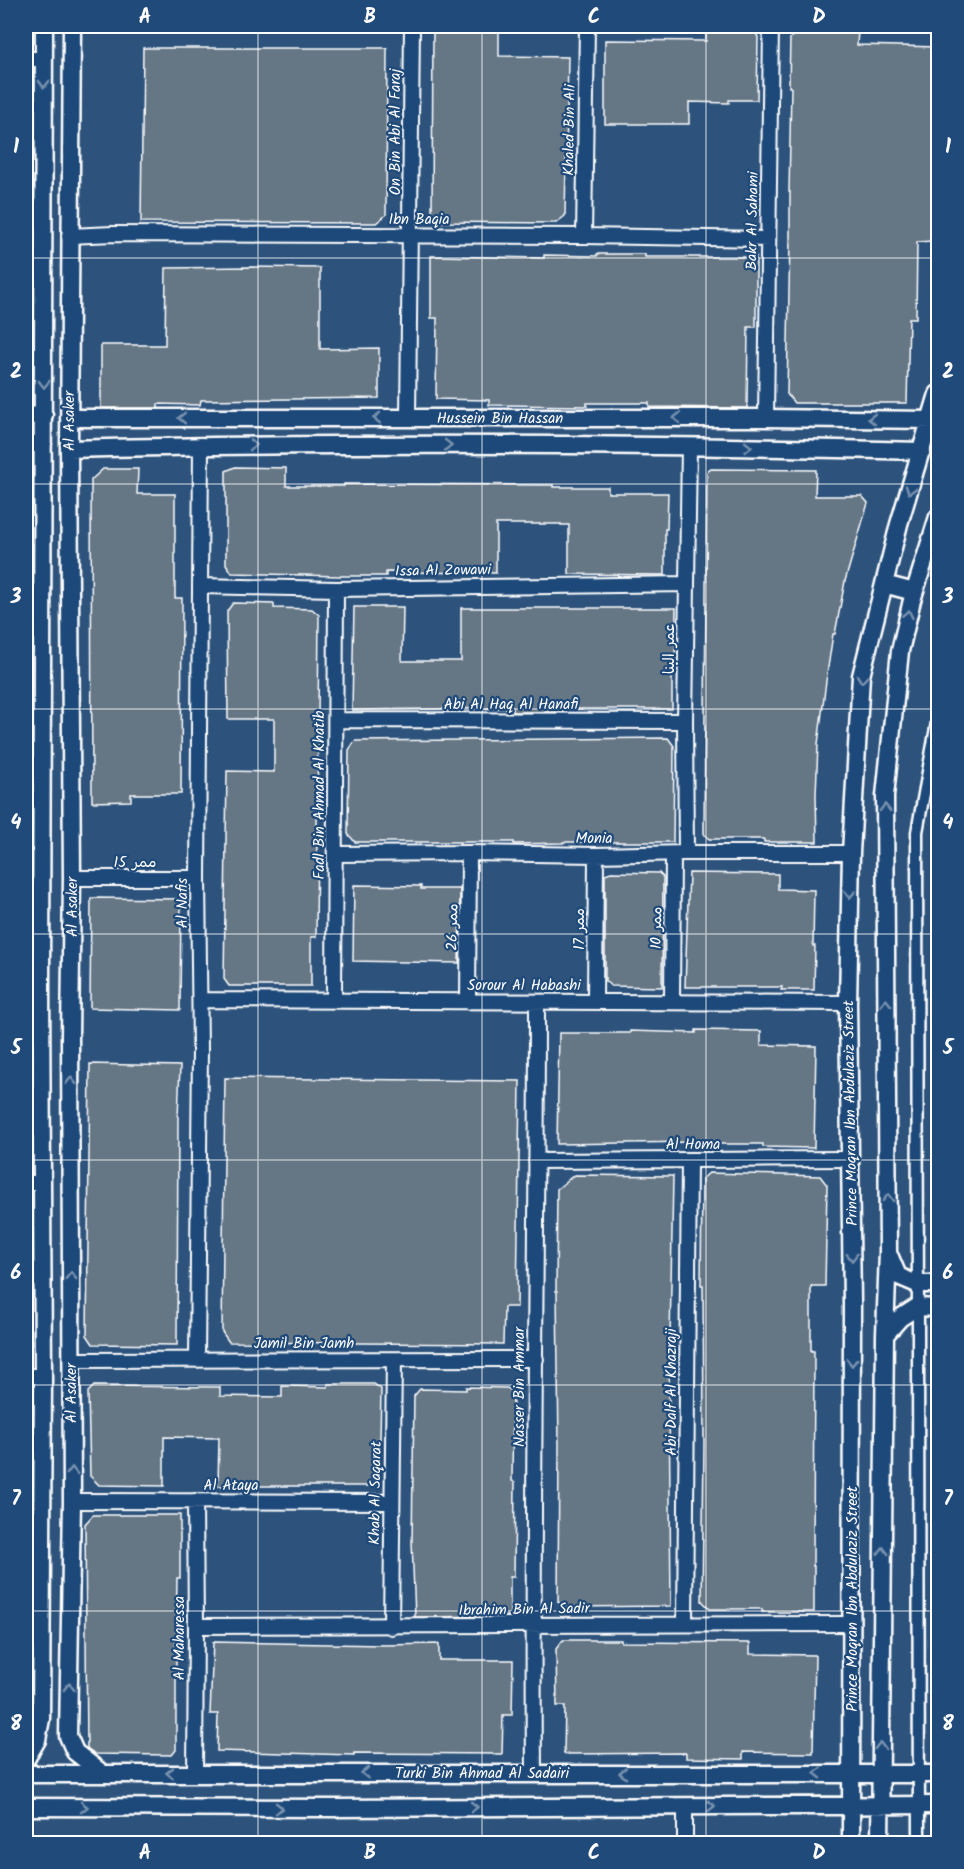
<svg xmlns="http://www.w3.org/2000/svg" width="964" height="1869" viewBox="0 0 964 1869" font-family="Kalam,'Playpen Sans Arabic',sans-serif">
	<rect width="100%" height="100%" fill="#2d537c"/>
	<filter id="ink" filterUnits="userSpaceOnUse"><feTurbulence type="fractalNoise" baseFrequency=".0167" numOctaves="2"/><feDisplacementMap in="SourceGraphic" scale="12" xChannelSelector="R" yChannelSelector="G"/><feConvolveMatrix kernelMatrix="1 2 1 2 8 2 1 2 1" color-interpolation-filters="sRGB"/></filter>
	<g filter="url(#ink)">
		<path fill="#657685" stroke="#fff" stroke-width="1.5" d="M433,26H499V56L568,57L565,216L556,223L439,222L432,215Z
			M753,29L758,37L757,100H729V103L689,102V124H605V40L706,41V30Z
			M800,30L858,31L857,45L939,47V212L933,241L917,242L916,318H909L907,403H794L787,394L790,239V192H789L791,87H789L790,38Z
			M143,48H387L386,215L376,223L141,222Z
			M597,254H645V257H756V327H748L747,408L649,407V403H587V406L489,405V400L436,399L437,318H431V256L544,258V255L597,256Z
			M251,267L320,268V349L379,348V398L201,400L200,405L158,404V408H101V345H165L166,268Z
			M235,467L286,468V486H344V484L553,485V487H608V493H668L667,529H665V575L569,574V525H561V524H496V573L386,572V576H339L232,573L226,564V471Z
			M103,469H138L137,494H175V598H182L181,794H131V801L92,802L91,480Z
			M711,469L816,470L815,496H862L868,503L845,581L835,634H833L826,681L818,744L816,795L817,842H764V839H709L704,834L707,472Z
			M233,603L274,604V608L312,609L319,615L316,937H311V986H229L224,979L227,771L274,772V719H228L227,611Z
			M354,607H403L402,661H461V608H676L675,659H672V709H562V712H513V708L352,710Z
			M668,738L674,746L673,842H563V843L514,844V842H355L348,834L349,750L355,741Z
			M611,872L659,873L663,877L662,987L611,986L605,981V874Z
			M689,873L778,874V889L814,890L813,946H815L814,990H781L782,987H685Z
			M354,885L421,886V889H460L459,963L353,961Z
			M91,898L181,899L180,1010L90,1008Z
			M696,1030L761,1031V1045L816,1046L814,1148L763,1147V1144H694V1142L557,1144L559,1033H630V1031L696,1033Z
			M90,1064L180,1066L178,1118L177,1345L93,1344L87,1335Z
			M225,1078L520,1081L517,1307H504L503,1344L229,1342L222,1332Z
			M709,1173L820,1176L827,1185L825,1286H811V1351H814L813,1566H814V1612H762V1609H710L702,1601L704,1446L703,1285H701L702,1179Z
			M574,1175L673,1176L669,1394L671,1606L566,1607L558,1602L559,1446L557,1291H556L557,1189Z
			M328,1384H374L381,1389L380,1439H378V1480L371,1486H218L219,1438L164,1437V1486L99,1485L90,1476L88,1392L94,1386L220,1387V1396L282,1397V1386L328,1387Z
			M466,1387L507,1388L513,1392L512,1481L515,1482L514,1577H510V1616L415,1617L412,1542L414,1396L420,1389L466,1390Z
			M93,1515H180V1578H177L176,1633V1750L172,1755L95,1754L87,1748L85,1524Z
			M563,1640H621V1642L750,1643V1654L815,1655L813,1753L743,1752V1759L686,1758V1753L564,1754L565,1706H557L556,1649Z
			M213,1642L383,1645L439,1644V1660H513L512,1715H503L502,1754L354,1753V1755L217,1751L218,1714H210Z"/>
		<g fill="none" stroke-linecap="round" stroke-linejoin="round">
			<g stroke="#fff" stroke-width="15">
				<path id="pedestrian" d="M919,1844L917,832L938,717"/>
			</g>
			<g stroke="#fff" stroke-width="18">
				<path id="minor" d="M26,59H44
					M26,209H43
					M69,236L113,234L584,236L768,239
					M584,236L587,26
					M408,418L412,26
					M766,418L771,26
					M201,586L336,589L686,584
					M336,720L685,721
					M26,799H42
					M686,853L685,721L689,446
					M336,854L469,853L596,855L686,853H851
					M72,878H198
					M26,986H41
					M200,1000L848,1003
					M334,1000L336,589
					M468,1002L469,853
					M595,1002L596,855
					M672,1002L673,854
					M536,1161L850,1159
					M26,1183H42
					M71,1360L536,1359
					M197,1360L200,1050L198,878L201,445
					M26,1376H43
					M72,1501L391,1502
					M195,1501L196,1626L195,1774
					M685,1623L689,1161
					M196,1626C415,1627 634,1623 852,1624
					M391,1627L394,1360
					M534,1773C532,1516 537,1259 537,1002
					M685,1806V1844"/>
			</g>
			<g stroke="#fff" stroke-width="21">
				<path id="tertiary" d="M72,26L69,449L72,878L70,1037L72,1501L68,1736L75,1752L102,1773
					M26,416L44,415
					M69,418H766L931,420
					M26,444H43
					M69,449C353,442 637,444 922,451
					M884,584L914,592
					M890,1257L898,1276L917,1284H938
					M885,1335L900,1318L917,1307L938,1308
					M26,1759L37,1740L41,1719L43,1376L41,986L44,26
					M26,1774H938
					M26,1807L333,1808L938,1805
					M851,1844L852,1303L848,1003L851,853L861,676L899,524L938,394
					M880,1844L885,1335L888,1252L885,796L900,651L912,600L938,517"/>
			</g>
			<use href="#pedestrian" stroke="#1f4a7a" stroke-width="10"/>
			<use href="#minor" stroke="#1f4a7a" stroke-width="14"/>
			<use href="#tertiary" stroke="#1f4a7a" stroke-width="16"/>
		</g>
		<defs><path id="oneway-chevron" d="M-2-3.5L2.5 0L-2 3.5" fill="none" stroke-width="1.6" stroke-linecap="round" stroke-linejoin="round" transform="scale(1.5)"/></defs>
		<g stroke="#7992af">
			<use href="#oneway-chevron" transform="translate(44 84) rotate(90)"/>
			<use href="#oneway-chevron" transform="translate(44 384) rotate(90)"/>
			<use href="#oneway-chevron" transform="translate(182 418) rotate(-180)"/>
			<use href="#oneway-chevron" transform="translate(377 418) rotate(-180)"/>
			<use href="#oneway-chevron" transform="translate(677 418) rotate(180)"/>
			<use href="#oneway-chevron" transform="translate(872 419) rotate(-179)"/>
			<use href="#oneway-chevron" transform="translate(253 445)"/>
			<use href="#oneway-chevron" transform="translate(448 445)"/>
			<use href="#oneway-chevron" transform="translate(748 447) rotate(1)"/>
			<use href="#oneway-chevron" transform="translate(910 490) rotate(107)"/>
			<use href="#oneway-chevron" transform="translate(908 614) rotate(-77)"/>
			<use href="#oneway-chevron" transform="translate(862 679) rotate(97)"/>
			<use href="#oneway-chevron" transform="translate(885 808) rotate(-90)"/>
			<use href="#oneway-chevron" transform="translate(850 894) rotate(91)"/>
			<use href="#oneway-chevron" transform="translate(886 1003) rotate(-90)"/>
			<use href="#oneway-chevron" transform="translate(71 1081) rotate(-90)"/>
			<use href="#oneway-chevron" transform="translate(888 1198) rotate(-90)"/>
			<use href="#oneway-chevron" transform="translate(852 1257) rotate(89)"/>
			<use href="#oneway-chevron" transform="translate(71 1276) rotate(-90)"/>
			<use href="#oneway-chevron" transform="translate(852 1362) rotate(90)"/>
			<use href="#oneway-chevron" transform="translate(72 1471) rotate(-90)"/>
			<use href="#oneway-chevron" transform="translate(883 1551) rotate(-89)"/>
			<use href="#oneway-chevron" transform="translate(69 1687) rotate(-89)"/>
			<use href="#oneway-chevron" transform="translate(880 1746) rotate(-89)"/>
			<use href="#oneway-chevron" transform="translate(170 1773) rotate(-179)"/>
			<use href="#oneway-chevron" transform="translate(365 1773) rotate(180)"/>
			<use href="#oneway-chevron" transform="translate(623 1773) rotate(-180)"/>
			<use href="#oneway-chevron" transform="translate(818 1773) rotate(-180)"/>
			<use href="#oneway-chevron" transform="translate(711 1806)"/>
			<use href="#oneway-chevron" transform="translate(84 1807)"/>
			<use href="#oneway-chevron" transform="translate(474 1807)"/>
			<use href="#oneway-chevron" transform="translate(279 1808)"/>
		</g>
	</g>
	<path fill="none" stroke="#fff" stroke-width="1.5" stroke-opacity="0.55" d="M258,26V1844M482,26V1844M706,26V1844M26,258H938M26,484H938M26,709H938M26,934H938M26,1160H938M26,1385H938M26,1611H938"/>
	<g text-anchor="middle" stroke-width="4.5" stroke-linejoin="round" paint-order="stroke">
		<g font-size="15" fill="#fff" stroke="#1f4a7a">
			<text transform="translate(569 130) rotate(-89)" y="5">Khaled Bin Ali</text>
			<text transform="translate(395 132) rotate(-90)" y="5">On Bin Abi Al Faraj</text>
			<text x="419" y="224">Ibn Baqia</text>
			<text transform="translate(752 221) rotate(-89)" y="5">Bakr Al Sahami</text>
			<text x="500" y="423">Hussein Bin Hassan</text>
			<text transform="translate(69 421) rotate(-90)" y="5">Al Asaker</text>
			<text transform="translate(443 570) rotate(-1)" y="5">Issa Al Zowawi</text>
			<text transform="translate(669 649) rotate(-90)" y="5">عمر البنا</text>
			<text x="511" y="709">Abi Al Haq Al Hanafi</text>
			<text transform="translate(319 795) rotate(-90)" y="5">Fadl Bin Ahmad Al Khatib</text>
			<text x="594" y="843">Monia</text>
			<text x="135" y="867">ممر 15</text>
			<text transform="translate(182 903) rotate(-90)" y="5">Al Nafis</text>
			<text transform="translate(72 907) rotate(-90)" y="5">Al Asaker</text>
			<text transform="translate(452 927) rotate(-89)" y="5">ممر 26</text>
			<text transform="translate(656 928) rotate(-89)" y="5">ممر 10</text>
			<text transform="translate(579 929) rotate(-90)" y="5">ممر 17</text>
			<text x="524" y="990">Sorour Al Habashi</text>
			<text transform="translate(850 1113) rotate(-91)" y="5">Prince Moqran Ibn Abdulaziz Street</text>
			<text x="693" y="1149">Al Homa</text>
			<text x="304" y="1348">Jamil Bin Jamh</text>
			<text transform="translate(519 1387) rotate(-90)" y="5">Nasser Bin Ammar</text>
			<text transform="translate(671 1392) rotate(-90)" y="5">Abi Dalf Al Khazraji</text>
			<text transform="translate(71 1393) rotate(-90)" y="5">Al Asaker</text>
			<text x="231" y="1490">Al Ataya</text>
			<text transform="translate(375 1493) rotate(-89)" y="5">Khab Al Saqarat</text>
			<text transform="translate(852 1599) rotate(-90)" y="5">Prince Moqran Ibn Abdulaziz Street</text>
			<text transform="translate(524 1609) rotate(-1)" y="5">Ibrahim Bin Al Sadir</text>
			<text transform="translate(179 1638) rotate(-90)" y="5">Al Maharessa</text>
			<text x="482" y="1778">Turki Bin Ahmad Al Sadairi</text>
		</g>
	</g>
	<rect width="964" height="1869" fill="none" stroke="#1f4a7a" stroke-width="66"/>
	<rect x="33" y="33" width="898" height="1803" fill="none" stroke="#fff" stroke-width="2"/>
	<g font-size="20" text-anchor="middle" font-weight="bold" fill="#fff">
		<text x="145" y="23">A</text>
		<text x="370" y="23">B</text>
		<text x="594" y="23">C</text>
		<text x="819" y="23">D</text>
		<text x="16" y="153">1</text>
		<text x="948" y="153">1</text>
		<text x="16" y="378">2</text>
		<text x="948" y="378">2</text>
		<text x="16" y="603">3</text>
		<text x="948" y="603">3</text>
		<text x="16" y="829">4</text>
		<text x="948" y="829">4</text>
		<text x="16" y="1054">5</text>
		<text x="948" y="1054">5</text>
		<text x="16" y="1279">6</text>
		<text x="948" y="1279">6</text>
		<text x="16" y="1505">7</text>
		<text x="948" y="1505">7</text>
		<text x="16" y="1730">8</text>
		<text x="948" y="1730">8</text>
		<text x="145" y="1859">A</text>
		<text x="370" y="1859">B</text>
		<text x="594" y="1859">C</text>
		<text x="819" y="1859">D</text>
	</g>
</svg>
